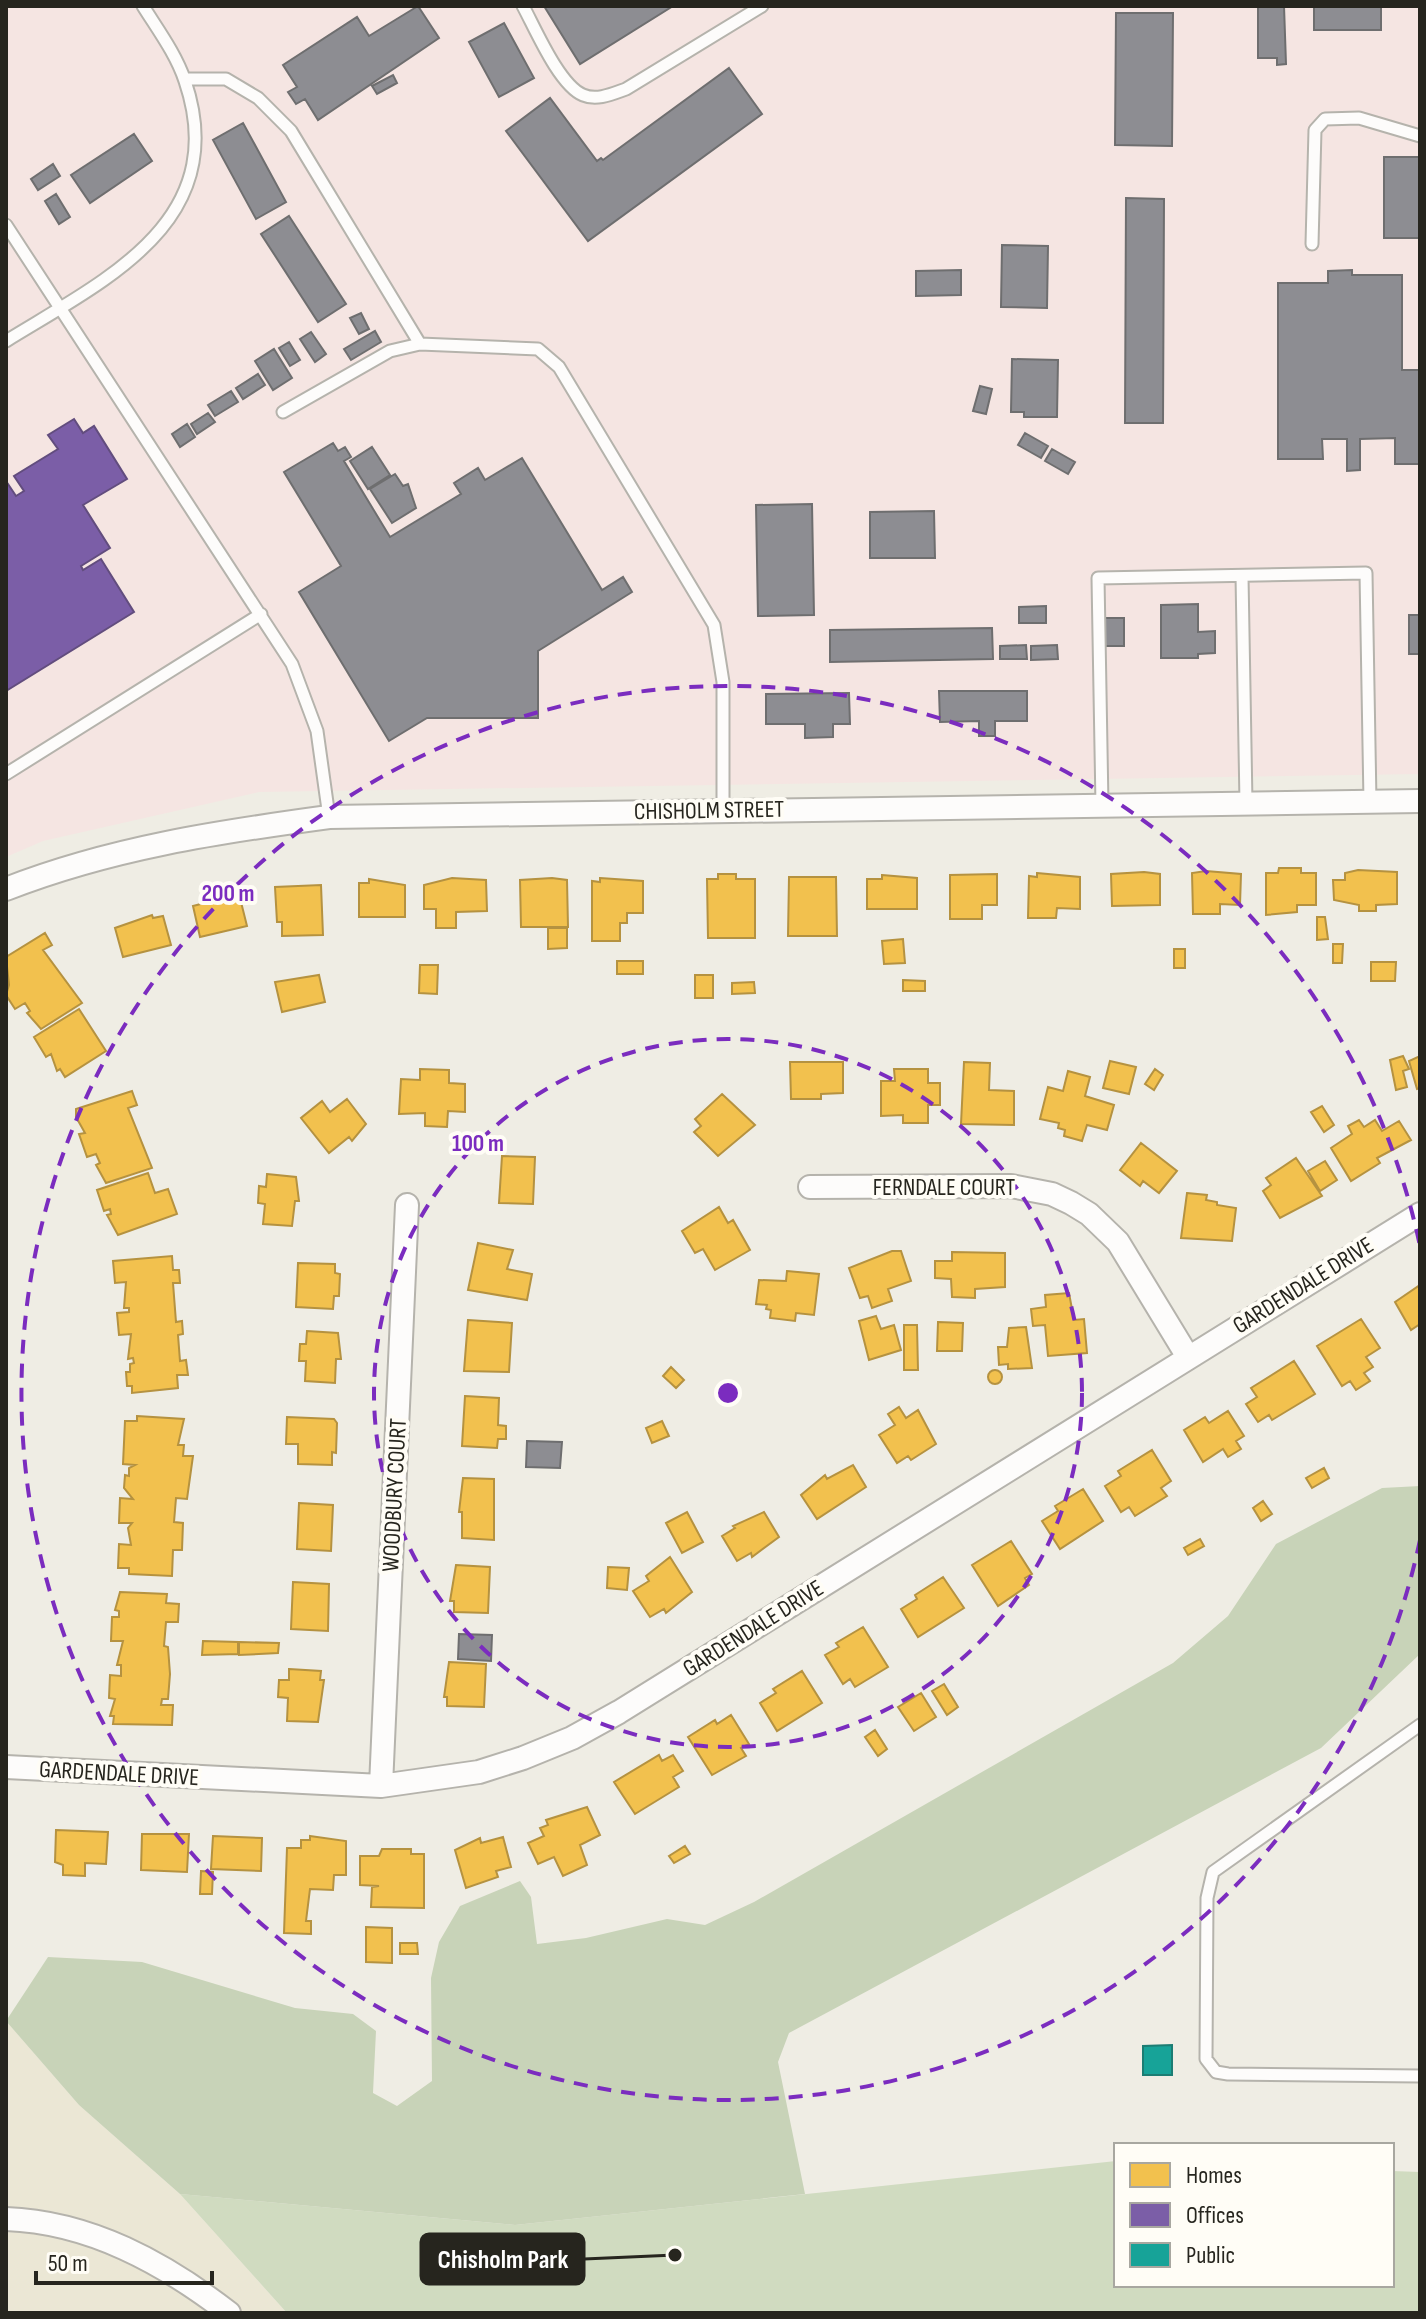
<svg xmlns="http://www.w3.org/2000/svg" width="1426" height="2319" viewBox="0 0 1426 2319" font-family="'Sofia Sans Condensed',sans-serif">
	<rect width="100%" height="100%" fill="#efede4"/>
	<path fill="#ebe7d5" d="M6,2021L79,2105L180,2194L287,2313H6Z"/>
	<path fill="#f5e5e2" d="M6,6H1420V774L259,792L43,841L6,857Z"/>
	<path fill="#d0dbc0" d="M1116,2161V2285H1392V2171L1420,2172V2313H287L180,2194L515,2225Z"/>
	<path fill="#c8d3b8" d="M1420,1486V1654L1321,1748L789,2033L778,2062L805,2194L515,2225L180,2194L79,2105L6,2021L48,1957L142,1962L295,2008L353,2014L376,2031L373,2093L397,2106L432,2081L431,1978L439,1942L460,1906L520,1881L531,1897L537,1944L586,1938L667,1919L705,1925L754,1902L1173,1663L1228,1616L1276,1544L1382,1488Z"/>
	<path fill="#f2c14e" stroke="#b59240" stroke-width="2" d="M1279,868H1301V873H1316V905H1297V912L1266,915V873H1278Z
		M1358,870L1397,872V904L1376,905V911H1359V905L1334,900L1333,880H1345V873Z
		M1206,871L1241,874L1240,905L1220,904V914H1193L1192,873Z
		M1144,872L1160,874V905L1112,906L1111,874Z
		M1037,873L1080,877V909L1057,908L1056,918H1028L1029,876L1037,877Z
		M718,874H736V879H755V938H708L707,879H718Z
		M997,874V905H982V919H950V875Z
		M882,875L917,878V909H867V879H882Z
		M789,877H836L837,936H788Z
		M452,878L486,880L487,911L456,912V928H436V909H424V885Z
		M552,878L567,880L568,927H521L520,880Z
		M600,878L643,881V913H627V923H620V941H592V881L600,882Z
		M369,879L405,885V917H359V883H369Z
		M321,885L323,935L282,936V922H277L275,887Z
		M239,894L247,926L200,937L193,906Z
		M152,915L153,918L163,916L171,945L123,957L115,928Z
		M1317,917H1325L1328,939L1317,940Z
		M548,928H567V948L548,949Z
		M45,933L52,945L43,950L82,1003L41,1029L27,1013L30,1011L25,1003L15,1009L6,995L9,985L6,957Z
		M903,939L905,963L884,964L882,941Z
		M1333,944H1343L1342,963H1333Z
		M1174,949H1185V968H1174Z
		M617,961H643V974H617Z
		M1371,962H1396L1395,981H1371Z
		M420,965H438L437,994L419,993Z
		M319,975L325,1002L282,1012L275,982Z
		M695,975H713V998H695Z
		M903,980L925,981V991H903Z
		M754,982L755,993L732,994V983Z
		M79,1009L106,1051L65,1077L60,1069L57,1071L51,1054L46,1057L34,1037Z
		M1403,1056L1409,1069L1403,1071L1407,1087L1396,1090L1390,1060Z
		M1420,1056V1088L1417,1089L1409,1061Z
		M1110,1061L1136,1067L1129,1094L1103,1088Z
		M790,1062H843V1093L821,1094V1099H791Z
		M964,1062L990,1063L989,1090L1014,1091V1125L961,1124Z
		M420,1069L449,1070V1083L465,1084V1112L448,1111L447,1127L425,1126V1113L399,1114L401,1079L420,1080Z
		M894,1069H928V1083H940V1105H928V1123H903V1115L881,1116V1081H895Z
		M1155,1069L1163,1075L1154,1090L1145,1084Z
		M1068,1071L1090,1077L1085,1096L1114,1105L1107,1130L1087,1125L1082,1141L1064,1136L1065,1130L1058,1128L1059,1123L1040,1119L1048,1087L1063,1091Z
		M132,1091L137,1105L128,1108L152,1168L106,1183L96,1165L100,1163L96,1154L87,1157L79,1134L85,1133L76,1117V1109Z
		M722,1094L755,1125L718,1156L694,1132L701,1126L695,1119Z
		M347,1099L366,1124L352,1141L349,1137L329,1153L301,1118L322,1101L330,1112Z
		M1322,1106L1334,1125L1324,1132L1311,1112Z
		M1359,1120L1364,1127L1375,1120L1382,1131L1399,1121L1411,1140L1377,1158L1380,1163L1351,1181L1331,1148L1352,1134L1348,1126Z
		M1141,1143L1177,1171L1159,1193L1143,1181L1140,1186L1120,1170Z
		M502,1156L535,1157L533,1204L499,1203Z
		M1296,1158L1322,1196L1280,1218L1263,1191L1271,1185L1266,1178Z
		M1325,1161L1337,1180L1320,1191L1308,1171Z
		M148,1173L155,1193L168,1189L177,1214L118,1235L107,1215L111,1214L110,1209L104,1211L97,1190Z
		M267,1174L296,1177L299,1201H295L292,1226L263,1224L265,1204L258,1203L259,1186L266,1187Z
		M1187,1193L1207,1195L1206,1200L1217,1202V1205L1236,1208L1232,1241L1181,1238Z
		M719,1207L728,1223L733,1220L750,1250L715,1270L703,1249L695,1253L682,1231Z
		M478,1243L513,1250L507,1269L532,1274L527,1300L468,1290Z
		M892,1251H901L911,1281L888,1289L892,1301L872,1308L868,1296L860,1298L849,1268Z
		M952,1252L1005,1253V1287L975,1289V1298L952,1297L951,1279L935,1278V1261H952Z
		M172,1256L173,1270H179L180,1283H173L176,1322L182,1321L183,1334L178,1335L180,1361L186,1360L188,1375H177L178,1388L132,1393V1386H127L126,1372H130V1364L134,1363L133,1358L128,1359L131,1334L119,1335L117,1313L129,1312V1308H124L126,1282L115,1283L113,1261Z
		M298,1263L335,1264V1273L340,1274L339,1296H334L333,1309L296,1307Z
		M787,1271L819,1274L814,1315L796,1313L795,1321L770,1318L771,1310L766,1309L767,1305L756,1304L759,1280L786,1281Z
		M1420,1285V1324L1411,1330L1395,1302Z
		M1069,1293L1074,1320L1084,1319L1087,1353L1048,1356L1045,1325L1033,1326L1031,1309L1046,1307L1045,1295Z
		M876,1316L881,1329L894,1325L901,1350L869,1360L859,1321Z
		M1361,1319L1380,1348L1366,1357L1373,1367L1364,1373L1370,1381L1356,1390L1350,1381L1342,1386L1317,1346Z
		M468,1320L512,1323L509,1372L464,1371Z
		M938,1322L963,1323L962,1351H937Z
		M904,1325H917L918,1370H904Z
		M1026,1327L1032,1368L1008,1369V1364L999,1365L998,1347H1007L1009,1328Z
		M307,1331L338,1333L341,1359H336L335,1383L305,1381L306,1361H299L300,1344H306Z
		M1294,1361L1315,1394L1272,1420L1269,1415L1258,1422L1246,1404L1257,1397L1251,1388Z
		M671,1367L684,1380L676,1388L663,1376Z
		M988 1377a7 7 0 1 1 14 0a7 7 0 1 1-14 0Z
		M465,1396L499,1398L498,1425L506,1426V1439H498L497,1448L462,1446Z
		M899,1407L906,1418L918,1410L936,1444L911,1460L908,1456L897,1463L879,1435L895,1425L888,1414Z
		M1228,1411L1244,1436L1236,1441L1241,1449L1228,1457L1223,1449L1203,1462L1184,1430L1205,1417L1209,1423Z
		M137,1416L184,1419L178,1445H184L183,1456H193L187,1499L176,1498L174,1522L183,1523L182,1550H173L172,1576L129,1574V1568H118L119,1544L131,1545L128,1528L132,1523H119L120,1498L133,1499L124,1488L125,1475L129,1476V1468L135,1465L123,1464L125,1421H137Z
		M287,1417L334,1419L337,1423L336,1453L332,1452V1465L298,1464V1444H286Z
		M662,1421L669,1436L652,1443L646,1428Z
		M1152,1450L1171,1481L1161,1488L1167,1496L1135,1516L1129,1507L1121,1512L1105,1486L1121,1476L1118,1471Z
		M853,1465L866,1487L817,1519L801,1495L825,1475L827,1479Z
		M1324,1468L1329,1478L1312,1488L1306,1478Z
		M463,1478L494,1479V1540L462,1538V1512H459Z
		M1083,1489L1103,1521L1060,1549L1042,1521L1058,1511L1055,1506Z
		M1263,1501L1272,1514L1261,1521L1253,1508Z
		M299,1503L333,1505L331,1551L297,1549Z
		M687,1512L703,1542L682,1553L666,1523Z
		M764,1512L779,1537L752,1557L751,1553L737,1561L722,1536L735,1528L733,1526Z
		M1200,1539L1204,1546L1188,1555L1184,1548Z
		M1011,1541L1032,1574L1025,1578L1029,1585L998,1606L972,1565Z
		M670,1557L692,1592L666,1613L664,1609L650,1617L633,1591L649,1581L646,1576Z
		M456,1565L490,1567L488,1613L454,1612V1601H450Z
		M608,1567L629,1568L627,1590L607,1588Z
		M943,1577L964,1608L918,1637L901,1609L917,1599L915,1595Z
		M293,1582L329,1584L328,1631L291,1629Z
		M120,1592L167,1594L166,1603L179,1604L178,1622H166L164,1646L168,1647L170,1674L168,1699H162L161,1705H173L172,1725L113,1724L114,1716H110L115,1699L109,1698L110,1675L121,1676V1665H117L123,1641H111L112,1617H119V1611L115,1610Z
		M863,1627L888,1667L855,1687L850,1679L843,1684L825,1655L839,1647L836,1643Z
		M203,1641L238,1642V1654L202,1655Z
		M239,1642L279,1643L278,1653L239,1655Z
		M449,1662L486,1664L484,1707L447,1706V1697H444Z
		M289,1669L321,1671L320,1680H324L318,1722L287,1721L288,1698L278,1697L279,1680H289Z
		M802,1671L822,1703L777,1731L760,1703L776,1693L773,1689Z
		M944,1684L958,1707L947,1715L932,1691Z
		M921,1693L936,1717L914,1731L898,1707Z
		M731,1715L749,1744L741,1748L746,1756L712,1775L688,1737L715,1720L717,1724Z
		M875,1730L887,1749L878,1756L865,1737Z
		M659,1755L662,1761L673,1755L683,1771L673,1777L679,1787L635,1814L614,1782Z
		M587,1807L600,1835L580,1845L587,1865L563,1876L554,1857L538,1864L528,1843L544,1836L540,1828L548,1825L546,1820Z
		M56,1830L108,1832L106,1864L85,1863V1876L63,1875V1865L55,1862Z
		M142,1834H189L187,1872L141,1870Z
		M213,1836L262,1838L261,1871L211,1869Z
		M310,1836L346,1841V1875H334L333,1890L310,1889L306,1921H311V1934L284,1933L287,1848H301V1840H310Z
		M503,1837L511,1867L496,1871L498,1877L466,1888L455,1850L480,1838L481,1843Z
		M685,1846L690,1854L674,1863L669,1856Z
		M382,1849H411V1854H424V1908L371,1907L372,1887L379,1886L360,1885V1856H379Z
		M201,1871L213,1872L212,1894H200Z
		M366,1927L392,1928V1963L366,1962Z
		M400,1943H417L418,1954H400Z"/>
	<path fill="#7b5ea7" stroke="#624d7e" stroke-width="2" d="M74,419L83,433L94,426L127,479L83,505L110,548L81,566L83,570L101,559L134,612L6,691V481L16,496L24,491L14,476L58,449L48,435Z"/>
	<path fill="#17a398" stroke="#1c7d73" stroke-width="2" d="M1172,2045V2075H1143V2046Z"/>
	<path fill="#8d8d92" stroke="#6e6e6f" stroke-width="2" d="M418,6L439,38L318,120L305,99L296,104L288,92L297,87L283,65L357,17L369,36Z
		M544,6H673L580,64Z
		M1258,6H1284L1286,64L1277,65V58H1258Z
		M1314,6H1381V30H1314Z
		M1116,13H1173L1172,146L1115,145Z
		M504,23L534,78L499,97L469,42Z
		M729,68L762,114L588,241L506,131L550,98L597,161L601,158L603,160Z
		M393,75L397,83L377,94L372,86Z
		M243,123L286,202L256,219L213,140Z
		M134,134L152,161L90,203L71,175Z
		M1384,157H1420V238H1384Z
		M53,164L60,176L38,190L31,179Z
		M56,194L70,217L59,224L45,201Z
		M1126,198L1164,199L1163,423H1125Z
		M289,216L346,304L318,322L261,234Z
		M1002,245L1048,246L1047,308L1001,307Z
		M961,270V295L916,296V271Z
		M1352,270V275H1402V370H1420V464H1395V438L1360,439V470L1347,471V439H1322L1323,459H1278V283H1328V271Z
		M361,313L369,329L359,334L350,318Z
		M375,331L381,342L351,360L344,349Z
		M311,332L326,354L315,362L300,339Z
		M289,342L300,360L290,366L279,348Z
		M274,349L292,378L273,390L255,361Z
		M1012,359L1058,360L1057,417H1024V412H1011Z
		M258,374L265,385L243,399L236,388Z
		M980,386L992,389L986,414L973,411Z
		M231,391L238,402L215,416L208,405Z
		M208,413L215,422L197,434L191,424Z
		M187,424L195,437L180,447L172,434Z
		M1025,433L1048,446L1041,458L1018,445Z
		M333,443L338,451L345,447L351,457L344,461L390,537L461,494L454,483L478,468L485,480L522,458L602,590L623,577L632,592L538,651V718H427L389,741L299,592L341,566L284,472Z
		M372,447L390,475L368,489L350,461Z
		M1052,449L1075,462L1068,474L1045,461Z
		M395,474L403,486L408,484L416,508L392,523L370,489Z
		M812,504L814,615L758,616L756,505Z
		M934,511L935,558H870V512Z
		M1419,584L1420,654H1409V615H1419Z
		M1198,604V632L1215,631V653L1198,654V658H1161V605Z
		M1046,606V623H1019V607Z
		M1102,618H1124V646H1103Z
		M992,628L993,659L830,662V630Z
		M1026,645L1027,659H1000V646Z
		M1057,645L1058,659L1031,660V646Z
		M939,691H1027V721H995V736H979V721L940,722Z
		M849,693L850,724H833V737L805,738V724H766V694Z
		M527,1441L562,1442L560,1468L526,1467Z
		M459,1634L492,1635L491,1661L458,1659Z"/>
	<g fill="none" stroke-linecap="round" stroke-linejoin="round">
		<g stroke="#b5b3ac" stroke-width="15">
			<path id="lane" d="M523,6C535,28 559,85 583,95C597,101 612,94 626,89L762,6
				M185,79H226L258,98L291,131L420,344
				M6,225L292,664L317,731L329,817
				M1312,244L1315,130L1325,119L1359,118L1420,136
				M6,341C103,281 233,222 185,81C176,54 158,30 143,6
				M283,412L390,351L420,344L538,349L559,367L714,625L723,682V809
				M1242,576L1246,803
				M6,774L261,614
				M1102,805L1098,578L1366,573L1370,802
				M1420,1725L1213,1872L1207,1898L1206,2059L1216,2072L1228,2074L1420,2076"/>
		</g>
		<g stroke="#b5b3ac" stroke-width="26">
			<path id="street" d="M6,889C111,848 218,832 329,817L1420,801
				M810,1187L1011,1186L1052,1194L1071,1203L1089,1214L1118,1242L1188,1357
				M6,1767L381,1786L479,1772L523,1758L572,1738L619,1712L1420,1214
				M381,1786L407,1205
				M6,2219C90,2222 164,2263 229,2313"/>
		</g>
		<use href="#lane" stroke="#fdfcfb" stroke-width="11"/>
		<use href="#street" stroke="#fdfcfb" stroke-width="22"/>
	</g>
	<g fill="none" stroke="#7b2cbf" stroke-width="4" stroke-dasharray="14 10">
		<circle cx="728" cy="1393" r="354"/>
		<path d="M1420 1540A707 707 0 1 1 1420 1246"/>
	</g>
	<g text-anchor="middle" stroke-width="8" stroke-linejoin="round" paint-order="stroke">
		<g font-size="24" fill="#26251e" stroke="#fffdf6">
			<text transform="translate(709 810) rotate(-1)" y="8">CHISHOLM STREET</text>
			<text x="944" y="1195">FERNDALE COURT</text>
			<text transform="translate(1303 1285) rotate(-32)" y="8">GARDENDALE DRIVE</text>
			<text transform="translate(394 1495) rotate(-87)" y="8">WOODBURY COURT</text>
			<text transform="translate(753 1628) rotate(-32)" y="8">GARDENDALE DRIVE</text>
			<text transform="translate(119 1773) rotate(3)" y="8">GARDENDALE DRIVE</text>
		</g>
	</g>
	<circle cx="728" cy="1393" r="12" fill="#7b2cbf" stroke="#fffdf6" stroke-width="4"/>
	<g font-size="24" text-anchor="middle" font-weight="bold" fill="#7b2cbf" stroke="#fffdf6" stroke-width="8" stroke-linejoin="round" paint-order="stroke">
		<text x="228" y="901">200 m</text>
		<text x="478" y="1151">100 m</text>
	</g>
	<path fill="none" stroke="#26251e" stroke-width="3" d="M675 2255L584 2259"/>
	<circle fill="#26251e" stroke="#fffdf6" stroke-width="3" cx="675" cy="2255" r="8"/>
	<rect fill="#26251e" stroke="#26251e" stroke-width="3" x="421" y="2234" width="163" height="50" rx="8"/>
	<g font-size="26" text-anchor="middle" font-weight="bold" fill="#fff">
		<text x="503" y="2268">Chisholm Park</text>
	</g>
	<rect width="1426" height="2319" fill="none" stroke="#26251e" stroke-width="16"/>
	<rect x="1114" y="2143" width="280" height="144" fill="#fffdf6" stroke="#a8a7a0" stroke-width="2"/>
	<rect x="1130" y="2163" width="40" height="24" fill="#f2c14e" stroke="#a8a7a0" stroke-width="2"/>
	<text x="1186" y="2183" font-size="24" fill="#26251e">Homes</text>
	<rect x="1130" y="2203" width="40" height="24" fill="#7b5ea7" stroke="#a8a7a0" stroke-width="2"/>
	<text x="1186" y="2223" font-size="24" fill="#26251e">Offices</text>
	<rect x="1130" y="2243" width="40" height="24" fill="#17a398" stroke="#a8a7a0" stroke-width="2"/>
	<text x="1186" y="2263" font-size="24" fill="#26251e">Public</text>
	<path d="M36 2271v12h176v-12" fill="none" stroke="#26251e" stroke-width="4"/>
	<text x="48" y="2271" font-size="24" fill="#26251e" stroke="#fffdf6" stroke-width="6" paint-order="stroke">50 m</text>
</svg>
